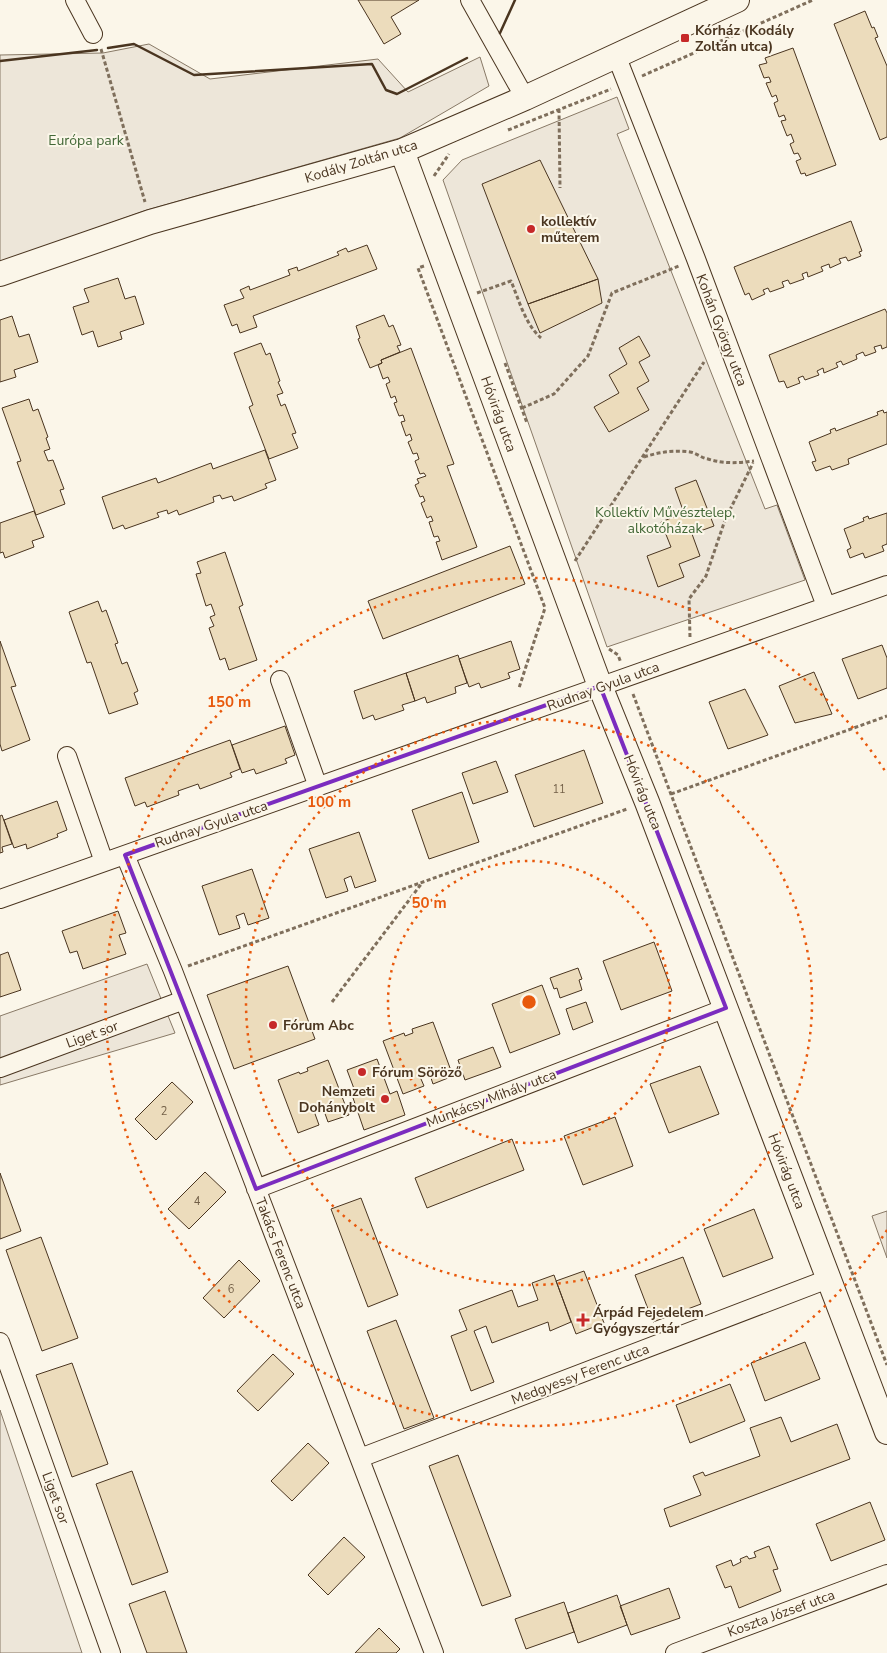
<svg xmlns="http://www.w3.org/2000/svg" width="887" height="1653" viewBox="0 0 887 1653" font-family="'Nunito Sans',sans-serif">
	<rect width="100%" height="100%" fill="#fbf6e9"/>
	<path fill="#ede6d9" stroke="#887966" d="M149,44L210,79L378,59L408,92L480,57L489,86L400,138L147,210L0,262V55L103,53Z
		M617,97L629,129L617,134L765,509L777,505L805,580L607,647L443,180L462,160Z
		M147,964L175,1033L0,1085V1016Z
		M887,1211V1258L872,1216Z
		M0,1410L82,1653H0Z"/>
	<path fill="#ecdcbc" stroke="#4a3520" d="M358,0H419L391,17L401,34L384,44Z
		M865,11L872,28L874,27L878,37L875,38L887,66V137L880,140L834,24Z
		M793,48L836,165L806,176L805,173L801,174L796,161L801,159L798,153L794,154L790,144L794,142L791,134L787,136L781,121L786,120L784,115L779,117L774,103L778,101L776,95L772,97L766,83L771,82L769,77L764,78L759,65L767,63L765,58Z
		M540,160L598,279L528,304L482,184Z
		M851,221L862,251L859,252L861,256L848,261L846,257L839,259L841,263L830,268L829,264L821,267L823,271L808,277L807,272L802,274L804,279L790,284L788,280L782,282L784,287L770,292L768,288L763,290L765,294L752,300L749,293L745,295L734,267Z
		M367,245L377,269L253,316L257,327L240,333L237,324L232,326L224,305L244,298L240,290L249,286L250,290L290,275L288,270L297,267L298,271L339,255L337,252L346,248L348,252Z
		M118,278L125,299L135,296L144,324L120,332L122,339L98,347L93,331L82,335L73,307L89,302L84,289Z
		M598,279L602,303L540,333L528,304Z
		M885,309L887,313V347L882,349L881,345L874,347L876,352L865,356L863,352L856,355L857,359L843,365L841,361L836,363L838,367L824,373L823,368L817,371L819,375L805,380L803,376L798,378L800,383L787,388L784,381L779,382L769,355Z
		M384,315L389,327L393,325L401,345L397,346L400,352L381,360L382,363L370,368L358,339L360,338L356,326Z
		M12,316L19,337L29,334L38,362L14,370L16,377L0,382V320Z
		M639,336L650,356L639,362L649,381L637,388L649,410L609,432L594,407L619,393L609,375L627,364L619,348Z
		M261,343L266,355L270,353L280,381L278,382L283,393L277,395L281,406L285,404L296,433L292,434L298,448L269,459L249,407L253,405L234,353Z
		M411,348L454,464L447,466L477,547L442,560L436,542L440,541L438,536L434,537L429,522L433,521L431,516L427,518L421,503L425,501L423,496L420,497L415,485L419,483L417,479L426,476L424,473L420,474L415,461L419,459L417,453L413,454L408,442L412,440L410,434L406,436L401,422L405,421L403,415L399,416L394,403L397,402L395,396L391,398L386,384L390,382L388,377L383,379L378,365L382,363L381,360Z
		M29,399L33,411L38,409L48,437L46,438L50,449L44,451L48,461L53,460L64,489L60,490L65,504L36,515L17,462L21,461L2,408Z
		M883,410L884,413L887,412V444L848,459L849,464L832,470L830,466L816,471L812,462L816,461L809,442L831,433L830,430L835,428L836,431L878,415L877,412Z
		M265,450L276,480L265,484L267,488L234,501L232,496L222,499L220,495L213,497L214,502L179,515L177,510L168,514L167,510L157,513L159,517L125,529L123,525L113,529L102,497L156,478L158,483L211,463L213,469Z
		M696,480L714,526L692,534L700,556L679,564L684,577L658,587L647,556L671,547L661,522L684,513L675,488Z
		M34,511L44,537L32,541L34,547L5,558L3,552L0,553V523Z
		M887,513V544L882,546L884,551L865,558L863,553L850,558L847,550L851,548L844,529L864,521L863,518L868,516L869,519Z
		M510,546L525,584L383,639L368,601Z
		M225,552L243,605L239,607L257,660L229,670L225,658L220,660L209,628L214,626L210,617L215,615L211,604L206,606L196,574L201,573L197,562Z
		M98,601L102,612L106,610L118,643L115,644L122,664L127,662L138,691L134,693L138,704L109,714L91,662L87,663L69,612Z
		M0,641L16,686L11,687L30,740L2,751L0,744Z
		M511,641L520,669L508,673L510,678L481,688L479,683L469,687L459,659Z
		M882,645L887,658V688L858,699L842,659Z
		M458,655L467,683L455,687L456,693L427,703L425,697L415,701L406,673Z
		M814,672L832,714L795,723L779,686Z
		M406,673L415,701L402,705L404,710L375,720L373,715L363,719L354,691Z
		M745,689L768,735L728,749L709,702Z
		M285,726L295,755L285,759L287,763L256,774L254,769L242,773L232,745Z
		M230,740L240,769L230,773L232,777L200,789L198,784L178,791L179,795L147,807L145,802L135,806L125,778Z
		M584,750L603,803L534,827L515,775Z
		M496,761L508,792L473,804L462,773Z
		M462,792L479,842L429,859L412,810Z
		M57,801L67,830L57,834L58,837L27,849L26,844L14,848L4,820Z
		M2,815L12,844L2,847L3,852L0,853V816Z
		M359,832L376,881L355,888L351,876L344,879L348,891L326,898L309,849Z
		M252,869L269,918L248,925L244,913L236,916L240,928L219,935L202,886Z
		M118,911L126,933L119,935L126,954L83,969L77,951L70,953L62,931Z
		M654,942L672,991L621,1010L603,961Z
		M8,952L21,990L0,997V955Z
		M288,966L315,1039L234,1069L207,995Z
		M578,968L582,979L579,980L582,990L560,998L557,988L554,989L550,978Z
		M542,985L560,1034L510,1053L492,1004Z
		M586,1002L593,1022L573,1030L566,1009Z
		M433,1022L453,1076L433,1084L428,1069L418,1072L424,1086L403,1094L383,1041L404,1033L405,1036L413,1033L412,1029Z
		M493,1047L501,1067L465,1080L458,1060Z
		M377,1059L390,1094L397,1091L405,1115L364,1130L352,1095L356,1094L347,1070Z
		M328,1060L349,1115L328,1122L323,1108L314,1111L319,1125L298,1133L278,1080L299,1072L300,1074L308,1071L307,1068Z
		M700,1066L719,1114L669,1133L650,1084Z
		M172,1082L193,1102L156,1140L135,1119Z
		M615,1117L633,1166L583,1185L564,1136Z
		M512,1139L524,1170L427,1208L415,1178Z
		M205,1172L226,1192L189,1229L168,1209Z
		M0,1173L21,1231L0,1239Z
		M361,1198L398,1295L368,1307L331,1209Z
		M754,1209L773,1258L723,1277L704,1229Z
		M41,1237L78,1338L42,1351L6,1250Z
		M683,1257L701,1304L653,1322L635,1275Z
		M239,1260L260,1281L224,1318L203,1298Z
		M584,1271L604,1323L576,1334L556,1281Z
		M554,1275L571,1322L550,1331L548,1322L492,1343L486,1326L474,1331L494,1382L471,1391L451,1336L467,1330L459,1310L512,1290L518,1307L538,1300L532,1283Z
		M396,1320L434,1418L404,1429L367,1331Z
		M805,1342L820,1379L765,1401L751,1363Z
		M273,1354L294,1374L258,1411L237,1391Z
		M72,1363L108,1464L72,1477L36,1375Z
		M730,1384L745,1421L690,1443L676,1405Z
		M781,1417L791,1442L837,1424L850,1459L670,1527L664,1509L701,1495L693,1476L703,1472L705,1476L760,1456L750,1428Z
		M308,1443L329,1463L292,1501L271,1481Z
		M458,1455L511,1596L482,1606L429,1466Z
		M132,1471L168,1572L132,1585L96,1484Z
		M870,1502L885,1540L831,1561L816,1524Z
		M344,1537L365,1557L328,1595L308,1575Z
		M769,1546L778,1569L773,1570L781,1591L739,1608L731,1586L725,1588L716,1566L731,1560L733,1566L741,1562L740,1559L747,1556L749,1559L756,1557L754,1552Z
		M669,1588L680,1618L631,1635L620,1606Z
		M165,1591L187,1653H147L129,1604Z
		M617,1595L627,1625L578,1643L568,1613Z
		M564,1602L574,1632L526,1649L515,1619Z
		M379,1628L400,1649L396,1653H355Z"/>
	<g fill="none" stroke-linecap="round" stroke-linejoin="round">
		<g stroke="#4a3520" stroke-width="20">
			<path id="street" d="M75,0L93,34
				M470,0L525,98
				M616,55L696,259L826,606
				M280,680L318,787
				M67,756L104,862
				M125,855L173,971L434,1653
				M0,899L887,585
				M0,1068L184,1000
				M256,1189L726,1008
				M0,1342L111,1653
				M360,1458L828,1279
				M675,1653L887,1574"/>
		</g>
		<g stroke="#4a3520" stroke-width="26">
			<path id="secondary" d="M402,151L600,686L647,802L887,1432
				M0,274L150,222L402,151L525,98L737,0"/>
		</g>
		<path stroke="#7f6f5c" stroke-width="3" stroke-dasharray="4 2.5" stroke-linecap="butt" d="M101,49L145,202
			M642,76L813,0
			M559,109L560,188
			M508,130L611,89
			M434,176L449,154
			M424,266L418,268L545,608L519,688
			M477,293L511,281C519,300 525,324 541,338
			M505,363L527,423
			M522,408L554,394L588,356L612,293L679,266
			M644,457C659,452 674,450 690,452C697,453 701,458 708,459C724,464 738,463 754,461
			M575,561L704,362
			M690,637L689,599L706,576L725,520L753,463
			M609,649L618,655L621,663
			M633,694L887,1365
			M671,794L887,716
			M188,966L627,809
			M332,1002L422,883"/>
		<use href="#street" stroke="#fbf6e9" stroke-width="18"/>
		<use href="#secondary" stroke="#fbf6e9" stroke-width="24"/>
		<path stroke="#4a3520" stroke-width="2.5" d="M500,33L515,0
			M108,48L134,44L194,75L372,64L386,90L397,94L467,58
			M0,61L97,50"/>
	</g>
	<path fill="none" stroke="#7b2cbf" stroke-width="4" stroke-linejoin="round" d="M600,686L726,1008L256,1189L125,855Z"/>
	<g fill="none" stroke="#e8590c" stroke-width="2.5" stroke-dasharray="2.5 5">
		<circle cx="529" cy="1002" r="141"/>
		<circle cx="529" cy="1002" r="283"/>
		<path d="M887 1230A424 424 0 1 1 887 774"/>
	</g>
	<g fill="#c62828" stroke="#fbf6e9" stroke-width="2">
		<rect x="680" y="33" width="10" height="10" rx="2.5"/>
		<circle cx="531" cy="229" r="5"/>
		<circle cx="273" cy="1025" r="5"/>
		<circle cx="362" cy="1072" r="5"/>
		<circle cx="385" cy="1099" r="5"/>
		<path d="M580.5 1312.5h5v5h5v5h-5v5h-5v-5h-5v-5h5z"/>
	</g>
	<g text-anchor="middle" stroke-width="4" stroke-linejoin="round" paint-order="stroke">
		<g font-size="11" fill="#725f47">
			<text x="559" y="793">11</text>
			<text x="164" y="1115">2</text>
			<text x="197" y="1205">4</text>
			<text x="231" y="1293">6</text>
		</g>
		<g font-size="14" font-weight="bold" fill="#4a3520" stroke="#fbf6e9" text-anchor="start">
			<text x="695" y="35">Kórház (Kodály<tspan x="695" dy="16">Zoltán utca)</tspan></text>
			<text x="541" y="226">kollektív<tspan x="541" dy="16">műterem</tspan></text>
			<text x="283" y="1030">Fórum Abc</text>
			<text x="372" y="1077">Fórum Söröző</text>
			<text x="375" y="1096" text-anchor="end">Nemzeti<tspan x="375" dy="16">Dohánybolt</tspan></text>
			<text x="593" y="1317">Árpád Fejedelem<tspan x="593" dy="16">Gyógyszertár</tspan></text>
		</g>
		<g font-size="14" fill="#436837" stroke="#fbf6e9">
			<text x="86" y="145">Európa park</text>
			<text x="665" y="517">Kollektív Művésztelep,<tspan x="665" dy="16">alkotóházak</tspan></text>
		</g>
		<g font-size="14" fill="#4a3520" stroke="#fbf6e9">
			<text transform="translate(361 161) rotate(-17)" y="5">Kodály Zoltán utca</text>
			<text transform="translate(722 330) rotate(69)" y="5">Kohán György utca</text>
			<text transform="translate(499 414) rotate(70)" y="5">Hóvirág utca</text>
			<text transform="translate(603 686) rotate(-20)" y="5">Rudnay Gyula utca</text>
			<text transform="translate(643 792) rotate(68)" y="5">Hóvirág utca</text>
			<text transform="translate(211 824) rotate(-19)" y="5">Rudnay Gyula utca</text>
			<text transform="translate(92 1034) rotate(-20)" y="5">Liget sor</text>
			<text transform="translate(491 1098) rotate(-21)" y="5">Munkácsy Mihály utca</text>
			<text transform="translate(787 1171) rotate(69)" y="5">Hóvirág utca</text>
			<text transform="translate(281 1253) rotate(69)" y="5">Takács Ferenc utca</text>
			<text transform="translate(580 1374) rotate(-21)" y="5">Medgyessy Ferenc utca</text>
			<text transform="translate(56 1498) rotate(70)" y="5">Liget sor</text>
			<text transform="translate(781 1613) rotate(-20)" y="5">Koszta József utca</text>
		</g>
	</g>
	<circle cx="529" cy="1002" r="8" fill="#e8590c" stroke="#fbf6e9" stroke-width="2.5"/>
	<g font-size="15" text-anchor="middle" font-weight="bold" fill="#e8590c" stroke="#fbf6e9" stroke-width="4" stroke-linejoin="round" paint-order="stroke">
		<text x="229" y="707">150 m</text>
		<text x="329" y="807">100 m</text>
		<text x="429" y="908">50 m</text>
	</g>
</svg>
